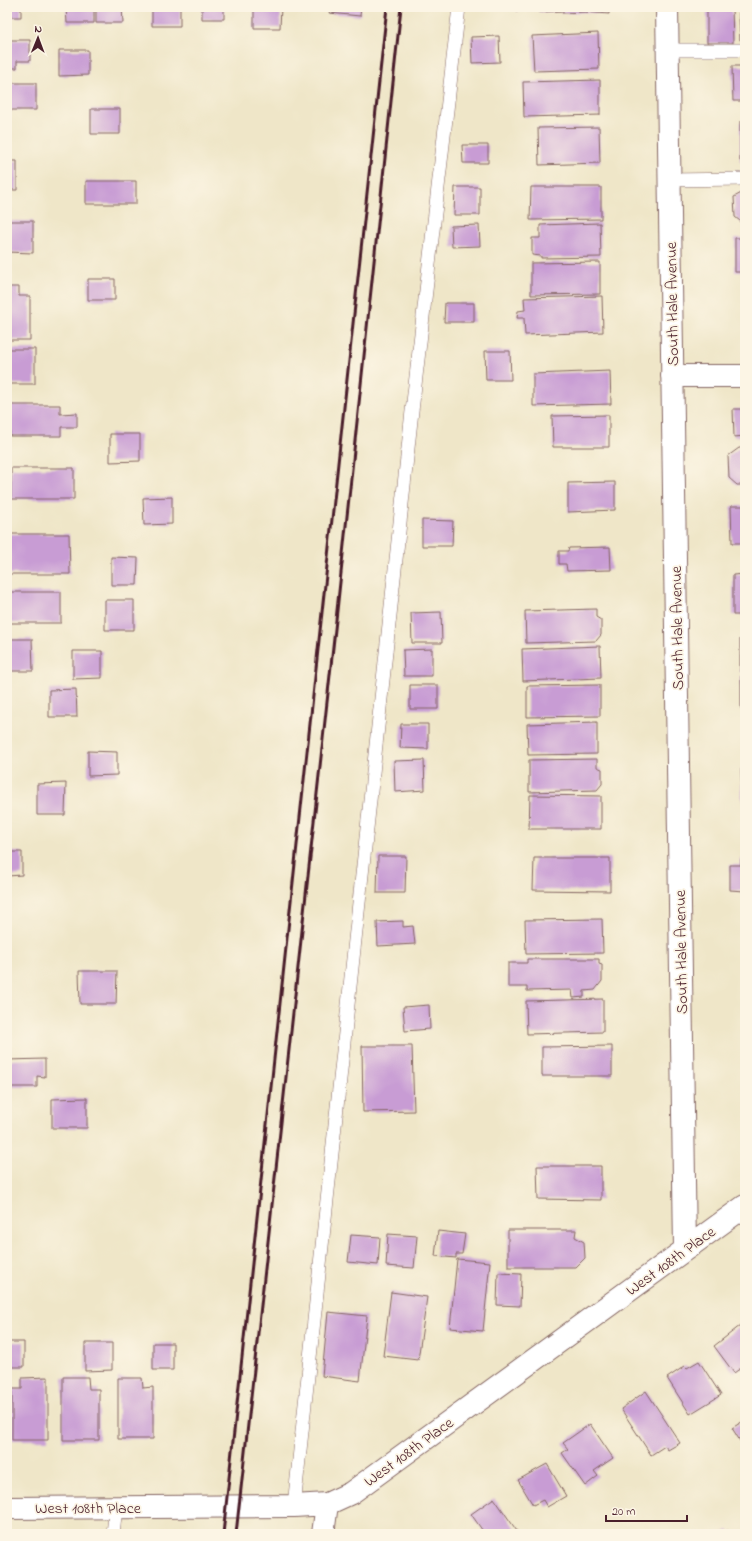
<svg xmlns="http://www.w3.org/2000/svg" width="752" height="1541" viewBox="0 0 752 1541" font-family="'Indie Flower',sans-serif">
	<rect width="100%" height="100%" fill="#fcf5e5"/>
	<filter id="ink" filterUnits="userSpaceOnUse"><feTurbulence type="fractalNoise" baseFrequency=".025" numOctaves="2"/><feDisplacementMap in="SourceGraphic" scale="8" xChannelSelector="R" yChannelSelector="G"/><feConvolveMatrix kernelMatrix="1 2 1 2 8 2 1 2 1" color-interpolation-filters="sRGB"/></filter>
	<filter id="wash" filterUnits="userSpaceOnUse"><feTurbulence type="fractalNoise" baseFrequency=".012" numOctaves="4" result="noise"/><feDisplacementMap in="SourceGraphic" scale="16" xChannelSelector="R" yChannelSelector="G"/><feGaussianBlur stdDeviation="0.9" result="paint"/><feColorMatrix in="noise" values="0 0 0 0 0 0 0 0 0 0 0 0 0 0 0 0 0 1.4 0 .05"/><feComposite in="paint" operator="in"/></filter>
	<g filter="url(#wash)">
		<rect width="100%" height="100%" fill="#efe6c8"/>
		<g id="blocks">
			<path fill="#c89cd4" d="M7,7H21V17H7Z
				M66,7H94V23H67Z
				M96,7H122L123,23H96Z
				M152,7H180V26H152Z
				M202,7H224V19H202Z
				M254,7H281L280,28H254Z
				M319,7H361L360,16L329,13L330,10L319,9Z
				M492,7H609V14L585,12L562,13V11L539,12V10L516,11V9H492Z
				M707,7H732L733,43H707Z
				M739,13H745V40H740Z
				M598,33L599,69L534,71L532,36Z
				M499,36L500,62L472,63L471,37Z
				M7,40H30V61H17V68H7Z
				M59,50H88V75L59,76Z
				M732,66H745V101H733Z
				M600,80V115L524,117L523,82Z
				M7,83H36V110H7Z
				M91,109H120V134H91Z
				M740,122H745V161H740Z
				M599,127L600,163L539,165L538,128Z
				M462,145H488V163H463Z
				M7,161H17V190H7Z
				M86,181H136V204H86Z
				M455,187H480V215H454Z
				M531,187H601V219L530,220Z
				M745,191V225L735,217L734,197Z
				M7,221H33V253L7,252Z
				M600,223L601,257L541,258V256L532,255V238H540V225Z
				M479,225L480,246L452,247L451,226Z
				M735,238H745V272H735Z
				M600,262V294L531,295V263Z
				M88,279H115V300H88Z
				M7,287H19V296H30V340H7Z
				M602,296L603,332L525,335L524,318H517L518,311L525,310L524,298Z
				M445,303H474V322H444Z
				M7,349H35V384H7Z
				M485,351H510L511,380H486Z
				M610,371L611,404L533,406V374Z
				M10,405H60V414L77,413V427H61V436H10Z
				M733,409H745V436L734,437Z
				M609,415V447H553L552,416Z
				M110,434H140V461L110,462Z
				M739,448H745V485H737L729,478L728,456Z
				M11,468H74V499H11Z
				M615,482V510L568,512V483Z
				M172,497V524L144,525L143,498Z
				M731,506H745V543H732Z
				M422,520L453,521L452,546H422Z
				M7,534H69L70,574H7Z
				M610,547L611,570L567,571L566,564H559V551H568L569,548Z
				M111,557L138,558L137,585H111Z
				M745,574V615H733V575Z
				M7,592H61V623H7Z
				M105,600H134V630H105Z
				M596,609V617L601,620V635L596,641L526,643L525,611Z
				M441,612L442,643H412L411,613Z
				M7,639H32L33,671H7Z
				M740,639H745V672H740Z
				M600,646L601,678L523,681L522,649Z
				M432,649V676H404L403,650Z
				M73,651H102V678L73,679Z
				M741,676H745V709H741Z
				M410,685H438V709H410Z
				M600,685V716L527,717V686Z
				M76,689L77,717H49V690Z
				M597,722V754L528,755L527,724Z
				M401,724H428V749L400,748Z
				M88,751L117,752V775L88,776Z
				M597,759V767L602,769V784L597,790L529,792V760Z
				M424,760L425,790L395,792L394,761Z
				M741,769H745V802H742Z
				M66,783L65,815H37V784Z
				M530,795L601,796V829H529Z
				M7,852H22V875L7,876Z
				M378,856H406L405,893H377Z
				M534,858H610V891L533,890Z
				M741,859L745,860V891L730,890V865H741Z
				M602,919L603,953L526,954L525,920Z
				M403,921V927L413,926L415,944L378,946L377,922Z
				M527,959H599V964L602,965V981L595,990L584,991V997L573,998L572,990L527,991V987H508V963H527Z
				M79,971H117L116,1004H80Z
				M603,999V1032L527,1034L526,1001Z
				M429,1005L430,1029L405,1031L403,1007Z
				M362,1046H412L414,1111L363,1112Z
				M612,1046V1076H542V1047Z
				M45,1059V1077L37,1076V1087H8L7,1060Z
				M87,1098V1128H52V1099Z
				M537,1166H601V1200L538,1199Z
				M508,1230H576L575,1237L584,1242L585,1258L576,1267H508Z
				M438,1231L465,1234L462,1254H456V1258L435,1256Z
				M388,1234L417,1236L414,1268L386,1266Z
				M351,1235L380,1237L378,1265L348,1262Z
				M457,1259L490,1262L483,1331L450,1328Z
				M498,1273L521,1274L520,1306L497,1305Z
				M391,1292L427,1297L418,1360L383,1356Z
				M328,1312L367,1316L360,1381L322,1376Z
				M745,1322V1365L734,1373L714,1346Z
				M7,1342H24V1367H7Z
				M85,1343H112V1370L85,1371Z
				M153,1343H173V1370H153Z
				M699,1361L721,1395L690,1414L667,1378L685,1366L687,1368Z
				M48,1377V1440H12V1389H22V1378Z
				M63,1377H88L89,1389H99V1440H63Z
				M118,1378H142L143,1388L153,1387V1439H118Z
				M646,1391L680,1443L668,1450L665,1446L651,1455L621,1409Z
				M745,1420V1449L732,1428Z
				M590,1424L613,1458L594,1471L598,1476L585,1486L562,1453L568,1449L563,1443Z
				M547,1464L566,1496L547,1507L543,1500L533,1505L518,1480Z
				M494,1498L519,1534H485L471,1514Z
				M728,1530L731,1534H721Z"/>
		</g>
	</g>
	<g filter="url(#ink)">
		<use href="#blocks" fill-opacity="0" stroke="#846562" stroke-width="1"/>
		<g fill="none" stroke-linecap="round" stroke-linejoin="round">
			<g stroke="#846562" stroke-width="14">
				<path id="service" d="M668,50H745
					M669,180L745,179
					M294,1506L412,411L459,7
					M113,1534L116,1507"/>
			</g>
			<g stroke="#846562" stroke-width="24">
				<path id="minor" d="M667,7L685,1249
					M672,376H745
					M7,1508L294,1506L327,1504L351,1493L745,1206
					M323,1534L327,1504"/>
			</g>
			<use href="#service" stroke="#fff" stroke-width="13"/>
			<use href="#minor" stroke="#fff" stroke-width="22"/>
			<path stroke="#4a1f2b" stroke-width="3" d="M223,1534L387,7
				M236,1534L336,620L401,7"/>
		</g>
	</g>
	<g text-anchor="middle" stroke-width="3.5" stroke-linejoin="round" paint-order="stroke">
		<g font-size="16" fill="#4a1f2b" stroke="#fcf5e5">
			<text transform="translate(671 304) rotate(-91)" y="6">South Hale Avenue</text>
			<text transform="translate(676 628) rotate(-91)" y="6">South Hale Avenue</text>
			<text transform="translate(680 952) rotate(-91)" y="6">South Hale Avenue</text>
			<text transform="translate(670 1260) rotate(-36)" y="6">West 108th Place</text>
			<text transform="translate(408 1451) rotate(-36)" y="6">West 108th Place</text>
			<text x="88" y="1513">West 108th Place</text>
		</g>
	</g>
	<rect width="752" height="1541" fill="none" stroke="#fcf5e5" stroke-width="24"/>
	<g transform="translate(38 38) rotate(1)" stroke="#fcf5e5" stroke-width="3" paint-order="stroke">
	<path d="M0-3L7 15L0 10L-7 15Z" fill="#4a1f2b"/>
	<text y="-6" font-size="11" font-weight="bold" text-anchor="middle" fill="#4a1f2b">N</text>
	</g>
	<path d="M606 1515v6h81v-6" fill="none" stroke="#4a1f2b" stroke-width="2"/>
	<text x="612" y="1515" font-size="12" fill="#4a1f2b" stroke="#fcf5e5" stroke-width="3" paint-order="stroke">20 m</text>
</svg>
